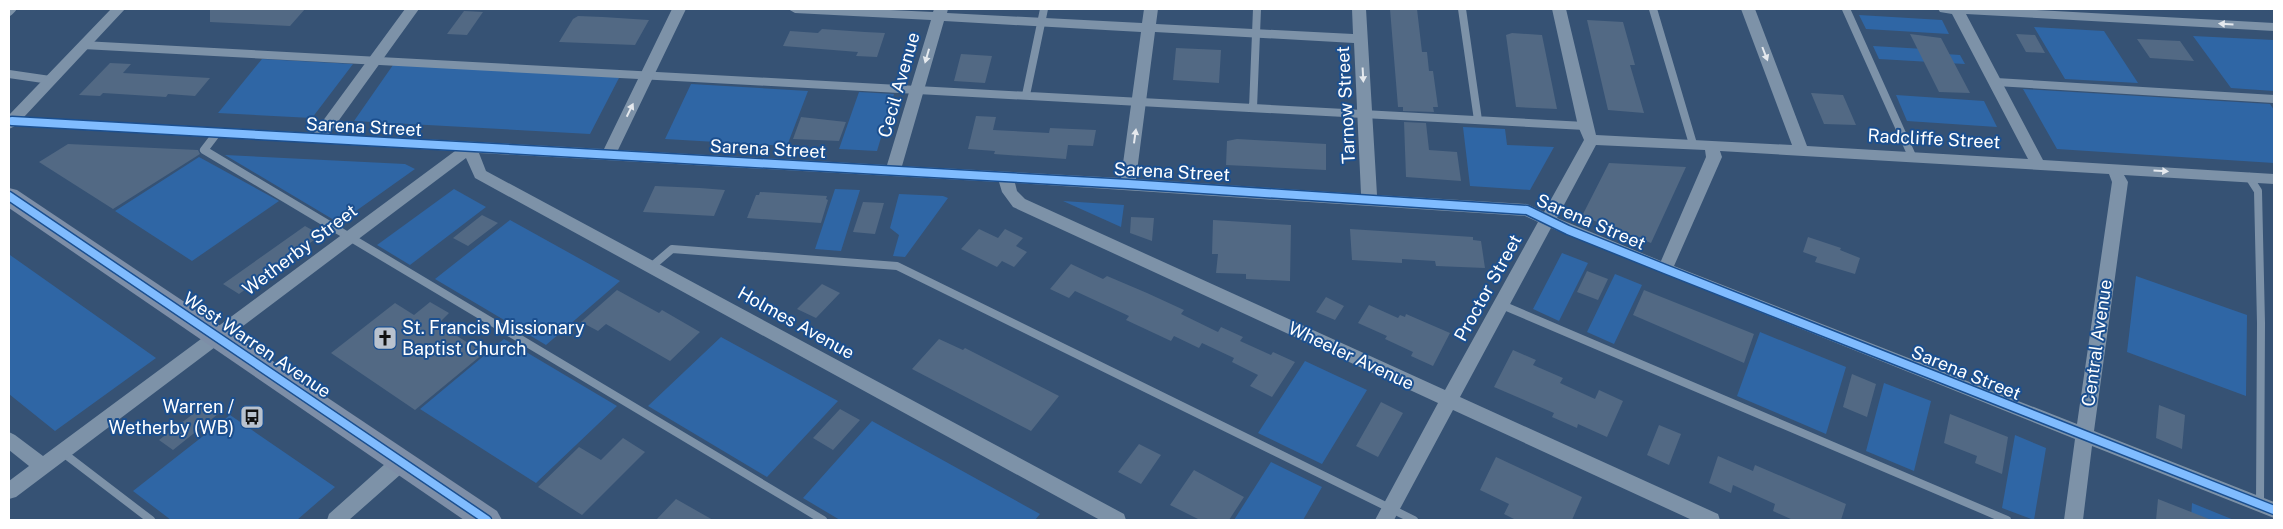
<svg xmlns="http://www.w3.org/2000/svg" width="2283" height="529" viewBox="0 0 2283 529" font-family="'Public Sans',sans-serif">
	<rect width="100%" height="100%" fill="#365274"/>
	<path fill="#2f66a5" d="M1859,15L1942,20L1949,34L1866,29Z
		M2034,27L2104,31L2138,83L2065,79Z
		M2193,36L2274,40V91L2231,88Z
		M1873,46L1942,50L1945,54L1960,55L1965,64L1879,59Z
		M262,59L353,64L312,118L218,113Z
		M393,65L620,76L590,134L354,121Z
		M691,84L808,91L787,146L665,139Z
		M2023,89L2270,104L2274,110V163L2057,149Z
		M859,92L894,94L877,151L839,149Z
		M1896,95L1984,101L1997,127L1907,121Z
		M1463,127L1505,129L1507,145L1554,147L1530,190L1470,186Z
		M225,155L405,164L415,169L339,223Z
		M199,157L279,201L192,261L115,211Z
		M454,189L486,207L410,265L377,245Z
		M835,189L860,190L841,251L815,249Z
		M899,194L943,196L948,198L905,257L893,256L899,235L890,228Z
		M1063,201L1124,205L1121,227Z
		M510,220L620,281L546,345L435,279Z
		M1562,253L1588,263L1559,321L1533,309Z
		M10,255L156,358L55,431L9,394Z
		M1615,274L1642,285L1614,344L1587,332Z
		M2136,276L2247,315L2246,396L2127,352Z
		M1760,332L1846,367L1826,434L1737,396Z
		M721,337L838,401L767,477L648,406Z
		M504,339L617,406L536,483L420,409Z
		M1305,361L1367,390L1322,464L1258,433Z
		M1884,383L1931,401L1914,471L1866,451Z
		M230,415L335,487L297,520H171L133,491Z
		M872,421L1040,514L1035,520H840L803,498Z
		M2015,435L2046,448L2034,520L2002,508Z
		M1271,462L1322,487L1303,520H1234Z
		M2192,503L2234,520H2191Z"/>
	<path fill="#526984" d="M210,9H305L290,26L210,22Z
		M1390,9H1417L1422,52H1427L1429,71H1433L1438,107H1433L1434,112L1403,111V107H1398Z
		M464,11L483,12L467,35L447,34Z
		M578,16L603,17L649,20L635,45L559,42L573,19Z
		M1587,20L1623,22L1635,65H1630L1644,113L1608,110Z
		M822,29L865,32L885,33L877,57L856,56L858,52L783,46L790,31L818,33Z
		M1512,33L1542,35L1557,109L1516,107L1506,35Z
		M1910,34L1941,38L1970,93L1939,92Z
		M2016,34L2035,35L2045,53L2026,52Z
		M2137,39L2180,41L2194,61L2150,58Z
		M1176,48L1221,50L1219,83L1173,80Z
		M961,54L992,56L985,83L954,81Z
		M110,63L131,64L123,73L210,78L195,96L168,94L166,97L103,93L100,96L79,95Z
		M1811,93L1843,95L1856,125L1824,124Z
		M976,116L996,117L993,130L1049,133L1050,128L1096,130L1093,146L1068,145L1066,159L994,154L995,151L968,149Z
		M801,117L846,122L839,141L793,139Z
		M1404,122L1426,123L1429,150L1457,152L1461,181L1406,177Z
		M1237,139L1326,144V170L1226,165L1227,141Z
		M68,144L198,150L200,154L113,209L39,162Z
		M1609,163L1686,167L1651,243L1582,216Z
		M655,186L700,188L725,190L714,216L643,212Z
		M760,192L827,196L826,199L828,200L821,223L747,218L756,195H759Z
		M863,202L884,203L875,234L853,232Z
		M482,215L498,223L468,246L453,238Z
		M1131,217L1154,218L1152,241L1130,233Z
		M1213,220L1291,225L1290,281L1246,279V274L1216,273L1218,254H1212Z
		M305,226L321,235L239,294L223,284Z
		M979,229L998,238L1005,229L1023,238L1016,246L1027,252L1014,267L1002,261L997,267L961,249Z
		M1350,229L1473,237V240L1481,241L1485,268L1436,266L1435,261L1402,259V263L1352,260Z
		M1808,237L1841,248L1840,250L1860,258L1855,274L1815,262L1817,257L1803,252Z
		M1071,264L1103,279L1107,276L1147,293L1184,310L1181,314L1218,332L1221,327L1243,337L1240,341L1271,355L1273,352L1295,362L1272,397L1250,386L1258,375L1232,362L1234,358L1202,343L1199,348L1174,336L1171,341L1126,320L1129,316L1075,291L1069,298L1050,289Z
		M1587,271L1608,279L1598,300L1577,292Z
		M822,284L840,293L816,318L797,309Z
		M617,290L659,313L662,310L700,332L670,361L606,324L598,331L581,322Z
		M1644,290L1754,334L1744,363L1633,315Z
		M1326,297L1344,306L1335,320L1316,312Z
		M430,302L449,313L438,324L484,353L415,410L331,353L395,303L414,315Z
		M1369,305L1398,318L1400,315L1405,317L1406,314L1450,333L1433,366L1411,356L1413,352L1385,339L1387,336L1358,323Z
		M939,339L963,350L965,348L1059,396L1031,431L912,369Z
		M1513,350L1536,360L1533,365L1563,378L1560,383L1595,399L1599,390L1623,401L1607,437L1578,424L1577,428L1552,417L1554,413L1494,387Z
		M1852,374L1876,384L1867,417L1843,407Z
		M210,401L223,410L173,450L159,440Z
		M1381,402L1403,413L1378,457L1356,446Z
		M2159,405L2185,415L2182,449L2156,438Z
		M840,409L860,420L833,450L813,438Z
		M1950,414L2008,437L2002,474L1975,463L1977,456L1944,443Z
		M1659,425L1681,434L1669,465L1647,455Z
		M623,438L645,452L582,515L538,487L579,447L601,460Z
		M1139,444L1161,455L1141,484L1118,472Z
		M1718,456L1753,471L1755,465L1846,504L1841,520H1793L1773,511L1775,504L1733,485L1731,493L1709,483Z
		M1496,457L1582,497L1572,520H1516L1504,514L1509,504L1480,490Z
		M1194,470L1244,497L1229,520H1200L1170,505Z
		M676,499L713,520H656Z
		M2158,499L2209,519L2208,520H2156Z"/>
	<g fill="none" stroke-linecap="round" stroke-linejoin="round">
		<path stroke="#7d92a8" stroke-width="8" d="M1462,9L1478,120
			M1653,9L1693,144
			M1846,9L1912,156
			M9,12L12,9
			M83,45L1585,126
			M9,74L50,80
			M1996,82L2274,99
			M1026,95L1044,9
			M1253,108L1257,9
			M217,133L204,150L823,520
			M2249,177L2258,191L2261,323L2260,504
			M651,267L672,249L897,266L1414,520
			M1502,305L2007,520
			M62,452L151,520"/>
		<path fill="#7d92a8" fill-rule="evenodd" d="M111,9H125L24,117L314,133L405,9H419L329,134L604,149L672,9H686L618,150L887,165L931,20L795,13L788,9H869L933,12L934,9H948L947,13L1142,23L1144,9H1158L1156,24L1353,34L1352,9H1366L1377,195L1527,204L1544,212L1584,140L1578,126L1552,9H1566L1596,135L1792,145L1741,9H1755L1807,146L2028,159L1952,14L1940,12L1938,9H2017L2274,23V31L1966,14L2043,160L2274,174V184L2124,175L2128,182L2094,431L2274,502V518L2092,446L2083,520H2064L2075,439L1551,228L1460,397L1718,514L1720,520H1692L1453,410L1394,520H1375L1438,403L1013,207L1002,192L999,182L479,153L486,171L1124,514L1126,520H1100L475,178L466,158L16,497L9,499V481L29,466L9,450V432L15,435L43,456L455,151L15,126L9,129V115ZM944,21L1141,32L1121,178L902,166ZM1155,32L1354,43L1361,194L1136,179ZM1596,145L1705,150L1706,157L1661,261L1557,218ZM1720,151L2109,174L2112,182L2077,424L1674,266L1722,157ZM1015,183L1525,216L1538,222L1445,390L1025,199L1017,191Z
			M402,453L409,455L411,461L409,467L349,520H327L329,514L395,455Z"/>
		<path fill="#7d8ea7" fill-rule="evenodd" d="M9,188L17,190L497,511L502,520H464L9,208Z"/>
		<g stroke="#1b4f8f" stroke-width="11">
			<path id="cycleway" d="M12,121L1128,184L1527,210L1568,230L1665,269L2274,510
				M9,196L487,520"/>
		</g>
		<use href="#cycleway" stroke="#80bcff" stroke-width="8"/>
	</g>
	<defs><path id="oneway-solid" d="M-6-.8H1V-3.2L6.5 0L1 3.2V.8H-6Z" transform="scale(1.25)"/></defs>
	<g fill="#e5e9ee">
		<use href="#oneway-solid" transform="translate(2226 24) rotate(-177)"/>
		<use href="#oneway-solid" transform="translate(1765 54) rotate(69)"/>
		<use href="#oneway-solid" transform="translate(927 56) rotate(106)"/>
		<use href="#oneway-solid" transform="translate(1363 75) rotate(87)"/>
		<use href="#oneway-solid" transform="translate(630 110) rotate(-64)"/>
		<use href="#oneway-solid" transform="translate(1135 136) rotate(-82)"/>
		<use href="#oneway-solid" transform="translate(2161 171) rotate(4)"/>
	</g>
	<defs>
		<g id="church-square" transform="scale(1.25)"><rect x="-9" y="-9" width="18" height="18" rx="4" fill="#b9c2ce" stroke="#1b4f8f"/><path d="M-1.2-6h2.4v3.5h3.3v2.4h-3.3V6h-2.4V-.1h-3.3v-2.4h3.3Z" fill="#111"/></g>
		<g id="bus-square" transform="scale(1.25)"><rect x="-9" y="-9" width="18" height="18" rx="4" fill="#b9c2ce" stroke="#1b4f8f"/><path d="M-5-6H5V4H4V6H2V4H-2V6H-4V4H-5ZM-3.5-4V0h7V-4ZM-3.5 1.2v1.5H-2V1.2ZM2 1.2v1.5H3.5V1.2Z" fill="#111"/></g>
	</defs>
	<g fill-rule="evenodd">
		<use href="#church-square" x="385" y="338"/>
		<use href="#bus-square" x="252" y="417"/>
	</g>
	<g text-anchor="middle" stroke-width="4" stroke-linejoin="round" paint-order="stroke">
		<g font-size="18" fill="#fff" stroke="#1b4f8f">
			<text transform="translate(899 85) rotate(-74)" y="6">Cecil Avenue</text>
			<text transform="translate(1346 105) rotate(-93)" y="6">Tarnow Street</text>
			<text transform="translate(364 127) rotate(3)" y="6">Sarena Street</text>
			<text transform="translate(1934 139) rotate(3)" y="6">Radcliffe Street</text>
			<text transform="translate(768 149) rotate(3)" y="6">Sarena Street</text>
			<text transform="translate(1172 172) rotate(3)" y="6">Sarena Street</text>
			<text transform="translate(1591 222) rotate(23)" y="6">Sarena Street</text>
			<text transform="translate(300 250) rotate(-37)" y="6">Wetherby Street</text>
			<text transform="translate(1488 288) rotate(-61)" y="6">Proctor Street</text>
			<text transform="translate(796 323) rotate(29)" y="6">Holmes Avenue</text>
			<text transform="translate(2097 343) rotate(-82)" y="6">Central Avenue</text>
			<text transform="translate(257 345) rotate(34)" y="6">West Warren Avenue</text>
			<text transform="translate(1351 356) rotate(25)" y="6">Wheeler Avenue</text>
			<text transform="translate(1966 373) rotate(22)" y="6">Sarena Street</text>
		</g>
		<g font-size="18" fill="#fff" stroke="#1b4f8f" text-anchor="start">
			<text x="402" y="334">St. Francis Missionary<tspan x="402" dy="21">Baptist Church</tspan></text>
			<text x="234" y="413" text-anchor="end">Warren /<tspan x="234" dy="21">Wetherby (WB)</tspan></text>
		</g>
	</g>
	<rect width="2283" height="529" fill="none" stroke="#ffffff" stroke-width="20"/>
</svg>
